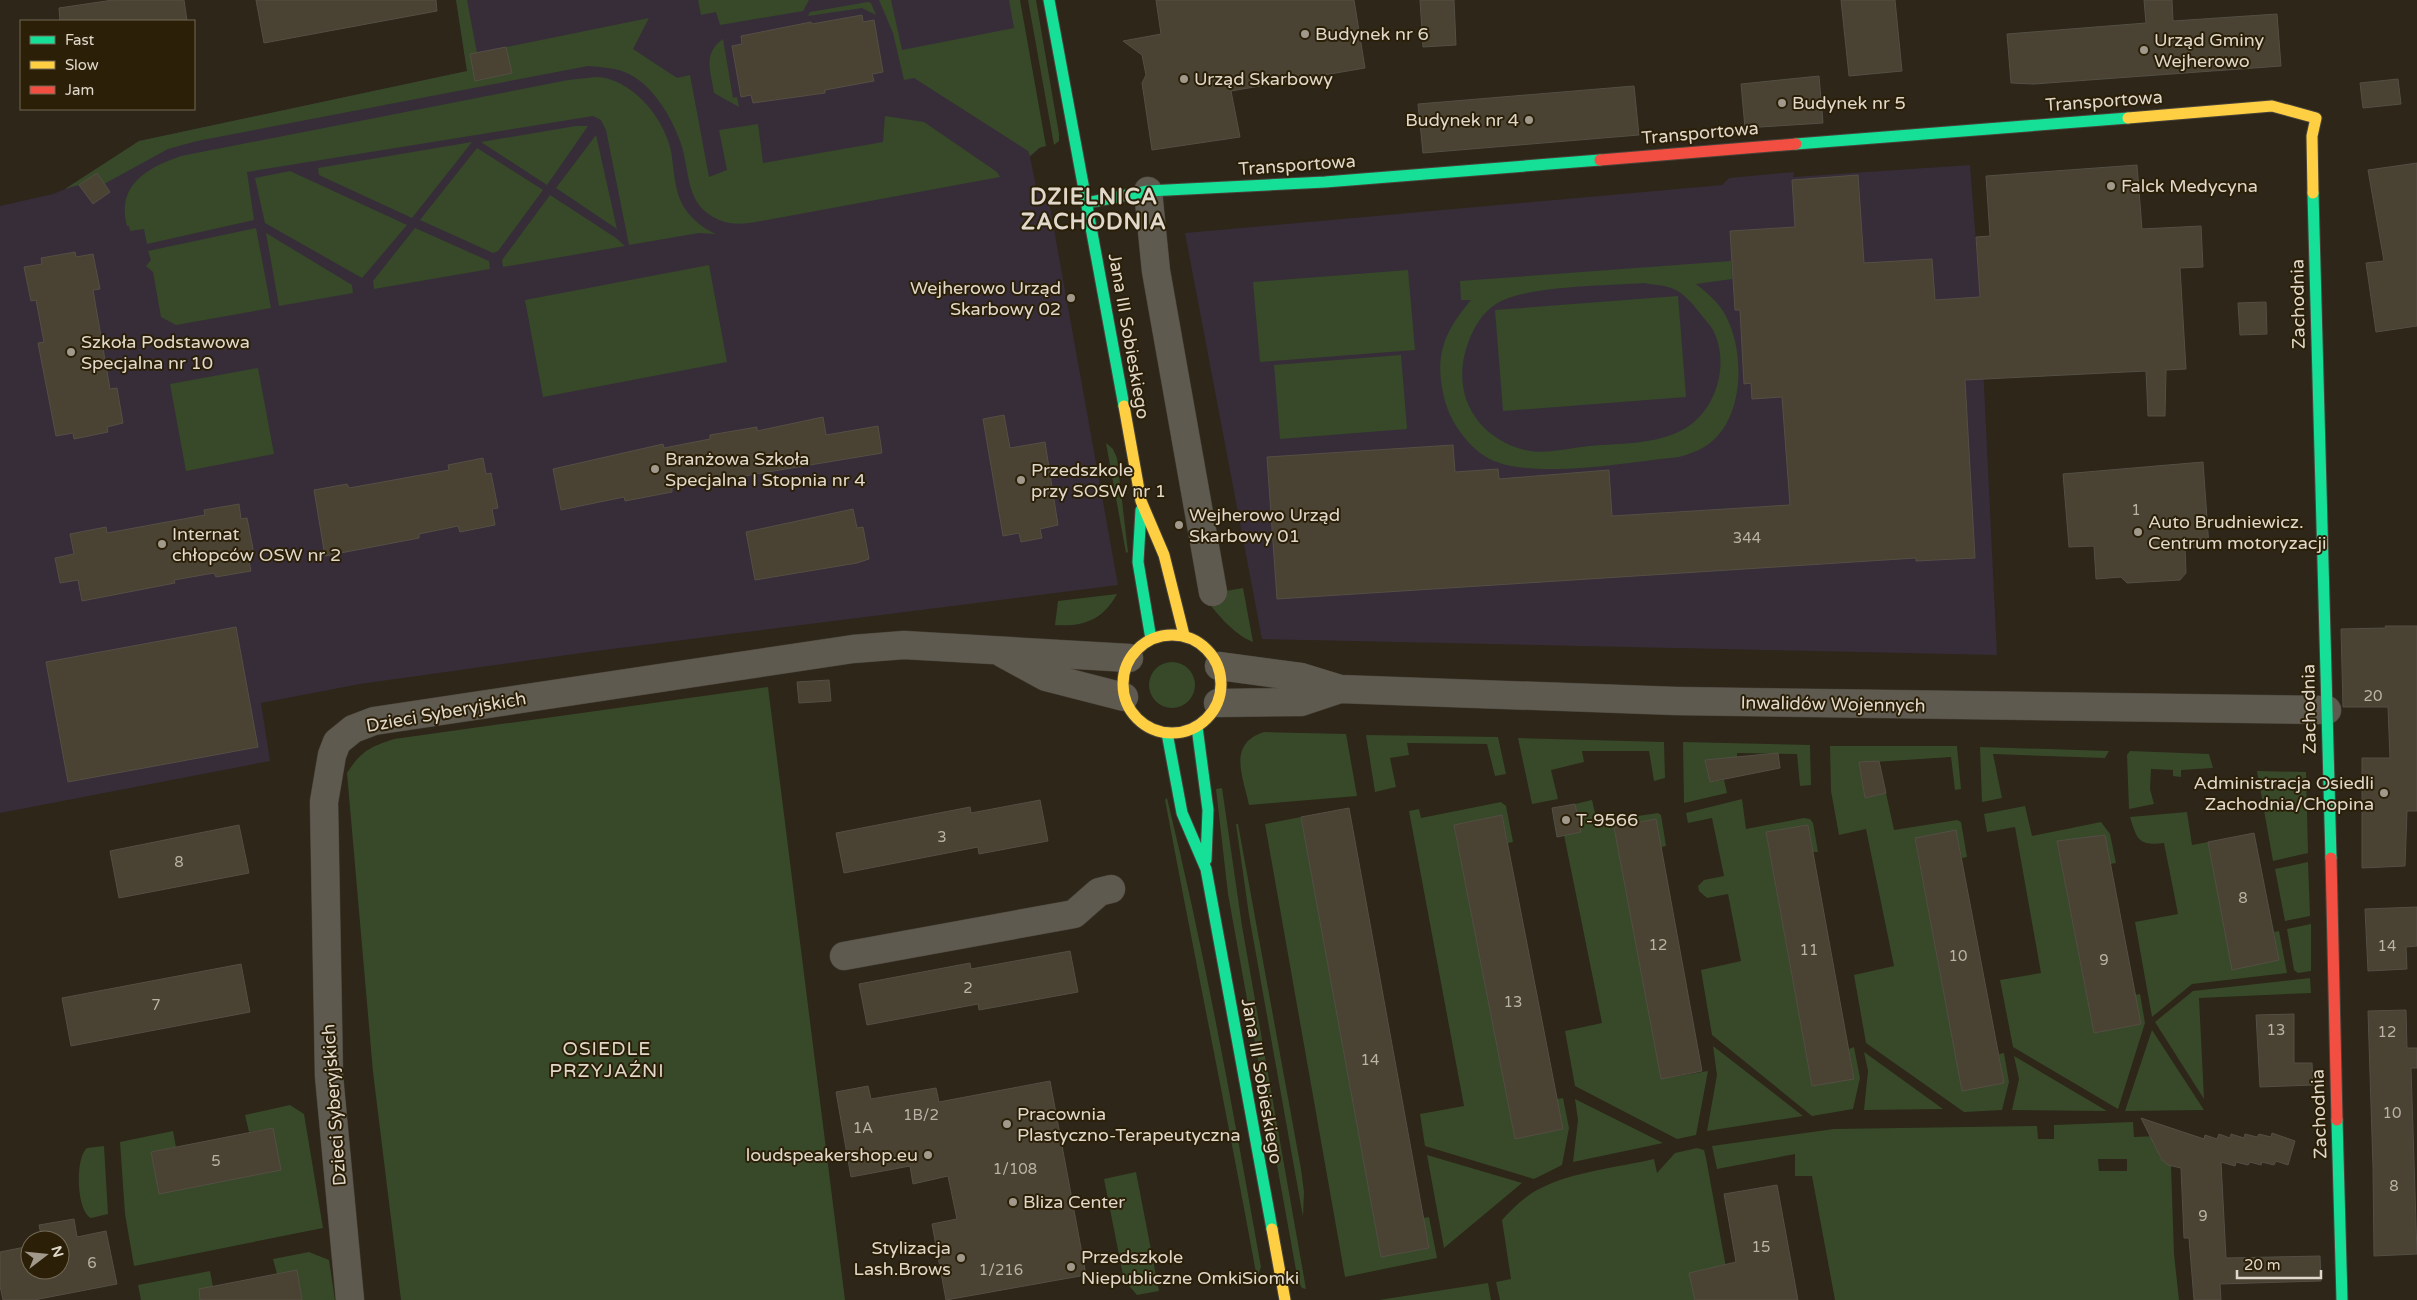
<svg xmlns="http://www.w3.org/2000/svg" width="2417" height="1300" viewBox="0 0 2417 1300" font-family="'Varela Round',sans-serif">
	<rect width="100%" height="100%" fill="#2d2619"/>
	<path fill="#362d39" d="M456,0H1015L1041,147L1030,157L1037,191L1048,196L1118,585L596,651L360,684L261,703L270,761L0,813V206L53,194L65,189L139,141L467,71Z
		M1970,165L1979,282L1997,655L1262,639L1185,233L1722,185L1729,178L1794,172L1793,177Z"/>
	<path fill="#374928" fill-rule="evenodd" d="M456,0H467L477,53L649,18L633,49L677,78L690,75L709,177L727,170L719,130L758,124L763,163L883,142L885,116L924,122L997,172L1000,177L767,220C754,222 738,226 725,222C686,209 691,180 682,147C674,121 655,87 629,74C617,68 601,67 588,66L197,141L168,149L104,184L97,173L79,185L65,189L139,141L467,71Z
		M698,0H809L803,11L720,25L716,12L701,15Z
		M879,0H891L902,50L1014,28L1009,0H1020L1046,146L1039,148L1030,156L1028,151L914,78L904,80L893,33Z
		M1028,0H1036L1059,134V141L1054,145Z
		M868,2L871,3L876,15L862,8L808,16L810,12Z
		M723,39L733,98L737,97L739,107L714,93C711,71 702,54 723,39Z
		M596,77C631,78 664,117 671,151C674,168 674,188 682,204C690,218 702,228 716,234L699,233L629,245L606,130L601,120L593,116L247,172L254,220L147,244L144,229L130,231L129,226H127C116,185 147,168 181,156L568,80Z
		M576,126H588L547,185L481,142Z
		M596,135L617,229L556,188Z
		M472,142L412,218L319,175L318,168Z
		M477,148L543,190L498,251L493,253L420,220Z
		M290,171L407,225L362,278L265,223L255,178Z
		M550,195L616,238L625,246L503,267L502,260Z
		M256,228L271,308L176,325L161,317L153,272L146,266L151,260L148,251Z
		M415,228L489,261L490,269L374,289L373,281Z
		M266,233L352,285L353,293L279,306Z
		M1731,261L1732,279L1696,284C1706,292 1716,300 1723,311C1745,346 1746,415 1710,443C1701,450 1690,454 1679,457C1630,462 1538,479 1494,461C1470,451 1449,421 1444,397C1434,356 1444,332 1471,300H1461L1460,281ZM1644,283C1654,285 1665,285 1674,289C1683,293 1693,304 1699,312C1703,318 1709,323 1713,330C1730,363 1717,410 1684,429C1656,445 1621,443 1589,446C1569,448 1544,455 1525,450C1475,437 1450,392 1468,343C1474,327 1482,313 1496,304C1526,285 1607,286 1644,283Z
		M709,265L727,362L543,397L525,300Z
		M1408,270L1415,350L1260,362L1253,282Z
		M1678,296L1686,397L1503,411L1495,310Z
		M1401,355L1407,429L1280,439L1274,365Z
		M258,368L274,454L186,471L170,384Z
		M1106,443L1113,449L1117,458L1128,552L1126,553Z
		M1243,588L1253,642C1233,634 1215,612 1203,595Z
		M1117,594C1103,620 1083,627 1055,625L1058,601Z
		M1149 685a23 23 0 1 1 46 0a23 23 0 1 1-46 0Z
		M768,687L845,1300H401L373,1072L347,773C361,751 370,747 394,739Z
		M1264,732L1346,734L1357,796L1249,805C1243,776 1227,744 1264,732Z
		M1366,735L1498,737L1506,774L1495,776L1487,744L1407,743L1409,755L1390,758L1396,787L1375,792Z
		M1518,738L1664,742L1665,778L1654,781L1649,751H1582L1584,762L1551,770L1558,799L1532,804Z
		M1683,742L1810,745L1811,785L1800,786L1797,754L1737,753V757L1705,760L1710,782L1724,780L1727,793L1684,803Z
		M1830,746H1957L1961,789L1955,790L1951,757L1859,763L1865,798L1886,793L1894,830L1957,820L1961,822L1967,857L1962,858L1956,831L1915,839L1962,1090L2004,1083L1999,1054L2004,1053L2009,1082L2002,1110L1964,1112L1866,1043L1854,975L1894,966L1866,829L1839,835L1831,791Z
		M1980,747L2109,751L2105,758L1993,754L2002,798L1982,802Z
		M2130,751L2209,754L2213,768L2181,770V777L2173,776V770L2151,769L2150,789L2154,804L2129,809L2127,755Z
		M2257,771L2306,772L2308,853L2273,861Z
		M1222,788L1242,926L1306,1289L1302,1288L1298,1281L1228,894L1216,789Z
		M1167,798C1205,953 1233,1110 1261,1267L1257,1278C1228,1119 1195,960 1165,800Z
		M1742,799L1746,829L1804,818L1810,819L1813,823L1818,852H1813L1808,825L1766,833L1812,1086L1854,1078L1849,1049L1854,1047L1860,1078L1853,1109L1812,1116L1712,1035L1701,970L1741,961L1728,894L1707,898L1699,891L1698,886L1704,880L1724,876L1712,818L1688,823L1686,813Z
		M1592,800L1597,822L1658,813L1661,815L1666,846L1661,847L1656,819L1614,827L1661,1079L1708,1071L1696,1135L1677,1139L1575,1086L1565,1031L1602,1023L1564,835L1581,832L1575,804Z
		M1501,802L1506,806L1513,842L1508,843L1502,815L1454,825L1515,1139L1563,1129L1557,1099L1563,1098L1569,1128L1562,1165L1534,1179L1425,1146L1420,1114L1464,1106L1409,811L1419,809L1421,818Z
		M2025,806L2032,836L2101,822L2110,834L2116,863L2110,864L2105,835L2057,842L2094,1033L2141,1024L2135,995L2140,994L2145,1023L2118,1109L2013,1047L2000,980L2041,973L2015,827L1987,832L1984,814Z
		M2187,812L2192,845L2208,842L2232,969L2279,960L2274,932L2279,931L2287,973L2192,984L2152,1017L2135,922L2178,914L2164,843C2139,846 2137,840 2130,817Z
		M1301,817L1381,1257L1429,1248L1423,1218L1429,1217L1437,1258L1345,1277L1265,824Z
		M1236,824H1238L1301,1169L1304,1192L1303,1217L1249,915Z
		M2308,862L2310,916L2285,921L2275,869Z
		M2311,924V971L2298,973L2294,970L2287,929Z
		M2310,978L2311,993L2199,998L2204,1099L2155,1022L2193,991Z
		M2152,1030L2204,1110L2125,1111Z
		M1713,1046L1803,1116L1707,1131L1717,1075Z
		M1864,1052L1943,1109L1864,1110L1868,1071Z
		M2014,1056L2107,1111L2012,1110L2019,1079Z
		M1575,1099L1663,1143L1573,1162L1578,1120Z
		M290,1105L304,1114L323,1228L134,1266L125,1214L120,1142L173,1131L176,1147L151,1152L159,1193L273,1128L249,1132L245,1115Z
		M2133,1122L2134,1137L2160,1136L2165,1138L2159,1155L2162,1160L2171,1166L2174,1254L2179,1300H1835L1812,1176H1795V1154L1717,1169L1712,1146L1834,1129L2037,1126L2038,1139H2054V1125ZM2098,1159H2127V1171H2099Z
		M104,1146L108,1214L91,1218C76,1211 75,1157 87,1148Z
		M1697,1148L1704,1150L1706,1158L1732,1300H1500L1496,1282L1511,1279L1502,1220C1513,1208 1526,1195 1541,1188C1572,1172 1619,1167 1654,1159L1657,1173L1675,1153Z
		M1427,1155L1522,1183L1444,1248Z
		M1136,1172L1159,1291L1137,1295L1124,1280L1104,1179Z
		M309,1252L329,1260L335,1300H302L297,1271L277,1274L273,1259Z
		M210,1271L213,1287L201,1300H141L138,1285Z
		M1488,1283L1491,1300H1379Z"/>
	<path fill="#4a4233" stroke="#544f44" d="M113,0H184L187,21H60L59,8Z
		M256,0H436L437,11L264,43Z
		M1156,0H1354L1365,68L1231,91L1240,137L1152,150L1142,83L1146,75L1142,55L1123,41L1161,34Z
		M1420,0H1454L1456,45L1423,47Z
		M1841,0H1895L1902,71L1849,76Z
		M2144,0H2172L2173,21L2277,14L2281,66L2034,84L2011,83L2007,34L2146,23Z
		M862,15L863,22L874,20L883,72L872,74L874,81L825,90V93L753,103L751,95L741,97L732,46L742,44L741,36L811,22L812,24Z
		M506,47L512,73L475,81L470,54Z
		M1819,76L1823,123L1745,128L1741,84Z
		M2398,79L2401,104L2363,108L2360,83Z
		M1634,86L1639,135L1423,153L1418,104Z
		M2417,163V326L2376,332L2366,263L2384,261L2368,170Z
		M2137,165L2142,229L2201,226L2203,267L2180,268L2186,369L2166,370L2165,416H2148L2146,371L1965,380L1975,558L1916,561V558L1277,599L1267,457L1453,445L1455,472L1498,469L1499,479L1609,470L1612,516L1790,505L1782,397L1752,399L1751,383L1744,384L1740,310H1735L1730,231L1795,227L1792,180L1858,175L1864,263L1932,259L1935,300L1980,297L1976,237L1990,236L1986,176Z
		M97,173L110,192L93,204L79,185Z
		M75,252L76,257L93,254L100,289L93,290L110,389L117,388L123,423L107,427L108,432L74,439L73,433L56,436L38,343L44,342L36,300L31,301L24,267L42,264L41,258Z
		M2266,302L2267,334L2240,335L2238,303Z
		M1004,415L1010,448L1045,442L1058,525L1040,529L1042,538L1021,542L1019,533L1003,536L983,419Z
		M823,417L826,435L878,426L882,453L672,488V492L625,501L624,497L561,510L553,469L663,444L664,448L710,439V435L757,427V431Z
		M483,458L486,474L491,473L498,508L492,509L495,525L460,532L458,526L419,534V538L325,556L314,490L347,484L349,488L449,470L448,465Z
		M2203,462L2209,547L2185,548L2186,573L2180,580L2127,583L2121,577L2096,579L2094,546L2069,547L2063,474Z
		M239,504L241,519L247,518L254,554L248,556L251,571L216,577L214,573L174,580L175,583L82,601L78,580L60,583L55,558L74,554L70,534L106,527L107,533L205,515L204,510Z
		M853,509L857,528L863,527L869,559L857,563L755,580L746,532Z
		M2385,626H2417V811H2407L2405,866L2362,868V758H2390L2388,707H2343L2341,629L2386,628Z
		M236,627L258,747L68,782L46,662Z
		M829,680L831,701L799,703L797,682Z
		M1778,753L1780,768L1710,782L1705,760Z
		M1879,761L1886,793L1865,798L1859,762Z
		M1040,800L1048,841L979,854L978,847L844,873L836,833L970,807L971,813Z
		M1575,804L1581,832L1557,837L1552,808Z
		M1349,808L1429,1248L1381,1257L1301,817Z
		M1502,815L1563,1129L1515,1139L1454,825Z
		M1656,819L1702,1071L1661,1079L1614,827Z
		M239,825L249,873L119,898L110,851Z
		M1808,825L1854,1079L1812,1086L1766,832Z
		M1956,830L2004,1083L1962,1091L1915,838Z
		M2254,833L2279,960L2232,970L2208,842Z
		M2105,835L2141,1024L2094,1033L2057,841Z
		M2417,907V946L2406,947L2407,969L2368,971L2365,909Z
		M1070,951L1078,992L979,1010L978,1004L867,1025L859,984L970,963L971,969Z
		M241,964L250,1012L71,1046L62,998Z
		M2406,1010L2407,1048H2417V1068H2411L2417,1254L2374,1256L2373,1167L2368,1011Z
		M2294,1014V1063H2312L2313,1085L2260,1087L2256,1015Z
		M1050,1081L1086,1275L946,1300L932,1224L957,1219L948,1176L913,1184L910,1166L851,1177L836,1092L868,1086L871,1099L936,1088L939,1102Z
		M2141,1118L2204,1139L2205,1135L2217,1139L2219,1134L2230,1138L2231,1134L2244,1138L2245,1134L2257,1137L2259,1134L2271,1137L2272,1133L2295,1141L2288,1165L2276,1161L2274,1165L2262,1162L2261,1165L2250,1162L2248,1165L2236,1162L2235,1166L2221,1162L2226,1258L2320,1256L2321,1281L2220,1284L2221,1300H2194L2189,1238H2184L2181,1168L2168,1165L2162,1160Z
		M273,1128L281,1170L159,1194L151,1152Z
		M1777,1185L1798,1300H1695L1689,1273L1736,1262L1724,1194Z
		M74,1219L77,1237L106,1231L117,1284L34,1300H3L0,1286V1252L30,1246V1270H60V1240H42L39,1225Z
		M297,1270L302,1300H200L199,1289Z"/>
	<g fill="none" stroke-linecap="round" stroke-linejoin="round">
		<g stroke="#494339" stroke-width="29">
			<path id="street" d="M1148,191L1156,271L1213,592
				M1002,653L1046,677L1124,697
				M1219,666L1301,677L1340,689L1676,701L2327,710
				M1218,703L1301,702L1340,689
				M844,956L1074,914L1099,892L1111,889
				M350,1300L329,1076L324,802L332,755L337,742L353,729L374,721L853,649L904,645L1129,658"/>
		</g>
		<g stroke="#494339" stroke-width="13">
			<path id="fast" d="M1049,0L1124,406
				M1796,144L2128,118
				M2313,193L2331,858
				M1086,203L1148,191L1325,182L1600,160
				M1141,510L1138,562L1151,639
				M1197,727L1208,810L1206,860
				M1167,733L1182,813L1206,869L1272,1229
				M2337,1120L2342,1300"/>
		</g>
		<g stroke="#494339" stroke-width="13">
			<path id="slow" d="M2128,118L2272,106L2316,118L2312,136L2313,193
				M1124,406L1141,501L1164,555L1184,635
				M1123 684a49 49 0 1 1 98 0a49 49 0 1 1-98 0Z
				M1272,1229L1285,1300"/>
		</g>
		<g stroke="#494339" stroke-width="13">
			<path id="jam" d="M1600,160L1796,144
				M2331,858L2337,1120"/>
		</g>
		<use href="#street" stroke="#5f5a50" stroke-width="28"/>
		<use href="#fast" stroke="#16e098" stroke-width="11"/>
		<use href="#slow" stroke="#ffcf43" stroke-width="11"/>
		<use href="#jam" stroke="#f24e42" stroke-width="11"/>
	</g>
	<g fill="#a19a8c" stroke="#2b1f07" stroke-width="2">
		<circle cx="1305" cy="34" r="5"/>
		<circle cx="2144" cy="50" r="5"/>
		<circle cx="1184" cy="79" r="5"/>
		<circle cx="1782" cy="103" r="5"/>
		<circle cx="1529" cy="120" r="5"/>
		<circle cx="2111" cy="186" r="5"/>
		<circle cx="1071" cy="298" r="5"/>
		<circle cx="71" cy="352" r="5"/>
		<circle cx="655" cy="469" r="5"/>
		<circle cx="1021" cy="480" r="5"/>
		<circle cx="1179" cy="525" r="5"/>
		<circle cx="2138" cy="532" r="5"/>
		<circle cx="162" cy="544" r="5"/>
		<circle cx="2384" cy="793" r="5"/>
		<circle cx="1566" cy="820" r="5"/>
		<circle cx="1007" cy="1124" r="5"/>
		<circle cx="928" cy="1155" r="5"/>
		<circle cx="1013" cy="1202" r="5"/>
		<circle cx="961" cy="1258" r="5"/>
		<circle cx="1071" cy="1267" r="5"/>
	</g>
	<g text-anchor="middle" stroke-width="4" stroke-linejoin="round" paint-order="stroke">
		<g font-size="15" fill="#bab2a4">
			<text x="2136" y="515">1</text>
			<text x="1747" y="543">344</text>
			<text x="2373" y="701">20</text>
			<text x="942" y="842">3</text>
			<text x="179" y="867">8</text>
			<text x="2243" y="903">8</text>
			<text x="1658" y="950">12</text>
			<text x="2387" y="951">14</text>
			<text x="1809" y="955">11</text>
			<text x="1958" y="961">10</text>
			<text x="2104" y="965">9</text>
			<text x="968" y="993">2</text>
			<text x="1513" y="1007">13</text>
			<text x="156" y="1010">7</text>
			<text x="2276" y="1035">13</text>
			<text x="2387" y="1037">12</text>
			<text x="1370" y="1065">14</text>
			<text x="2392" y="1118">10</text>
			<text x="921" y="1120">1B/2</text>
			<text x="863" y="1133">1A</text>
			<text x="216" y="1166">5</text>
			<text x="1015" y="1174">1/108</text>
			<text x="2394" y="1191">8</text>
			<text x="2203" y="1221">9</text>
			<text x="1761" y="1252">15</text>
			<text x="92" y="1268">6</text>
			<text x="1001" y="1275">1/216</text>
		</g>
		<g font-size="18" fill="#e0d8ca" stroke="#2b1f07" text-anchor="start">
			<text x="1315" y="40">Budynek nr 6</text>
			<text x="2154" y="46">Urząd Gminy<tspan x="2154" dy="21">Wejherowo</tspan></text>
			<text x="1194" y="85">Urząd Skarbowy</text>
			<text x="1792" y="109">Budynek nr 5</text>
			<text x="1519" y="126" text-anchor="end">Budynek nr 4</text>
			<text x="2121" y="192">Falck Medycyna</text>
			<text x="1061" y="294" text-anchor="end">Wejherowo Urząd<tspan x="1061" dy="21">Skarbowy 02</tspan></text>
			<text x="81" y="348">Szkoła Podstawowa<tspan x="81" dy="21">Specjalna nr 10</tspan></text>
			<text x="665" y="465">Branżowa Szkoła<tspan x="665" dy="21">Specjalna I Stopnia nr 4</tspan></text>
			<text x="1031" y="476">Przedszkole<tspan x="1031" dy="21">przy SOSW nr 1</tspan></text>
			<text x="1189" y="521">Wejherowo Urząd<tspan x="1189" dy="21">Skarbowy 01</tspan></text>
			<text x="2148" y="528">Auto Brudniewicz.<tspan x="2148" dy="21">Centrum motoryzacji</tspan></text>
			<text x="172" y="540">Internat<tspan x="172" dy="21">chłopców OSW nr 2</tspan></text>
			<text x="2374" y="789" text-anchor="end">Administracja Osiedli<tspan x="2374" dy="21">Zachodnia/Chopina</tspan></text>
			<text x="1576" y="826">T-9566</text>
			<text x="1017" y="1120">Pracownia<tspan x="1017" dy="21">Plastyczno-Terapeutyczna</tspan></text>
			<text x="918" y="1161" text-anchor="end">loudspeakershop.eu</text>
			<text x="1023" y="1208">Bliza Center</text>
			<text x="951" y="1254" text-anchor="end">Stylizacja<tspan x="951" dy="21">Lash.Brows</tspan></text>
			<text x="1081" y="1263">Przedszkole<tspan x="1081" dy="21">Niepubliczne OmkiSiomki</tspan></text>
		</g>
		<g font-size="18" fill="#e0d8ca" stroke="#2b1f07">
			<text transform="translate(2104 101) rotate(-4)" y="6">Transportowa</text>
			<text transform="translate(1700 133) rotate(-5)" y="6">Transportowa</text>
			<text transform="translate(1297 165) rotate(-4)" y="6">Transportowa</text>
			<text transform="translate(2298 304) rotate(-91)" y="6">Zachodnia</text>
			<text transform="translate(1129 336) rotate(80)" y="6">Jana III Sobieskiego</text>
			<text transform="translate(1833 704) rotate(1)" y="6">Inwalidów Wojennych</text>
			<text transform="translate(2309 709) rotate(-91)" y="6">Zachodnia</text>
			<text transform="translate(446 712) rotate(-10)" y="6">Dzieci Syberyjskich</text>
			<text transform="translate(1262 1081) rotate(80)" y="6">Jana III Sobieskiego</text>
			<text transform="translate(334 1105) rotate(-94)" y="6">Dzieci Syberyjskich</text>
			<text transform="translate(2319 1114) rotate(-92)" y="6">Zachodnia</text>
		</g>
		<g font-size="19" letter-spacing="1" fill="#e0d8ca" stroke="#2b1f07">
			<text x="607" y="1055">OSIEDLE<tspan x="607" dy="22">PRZYJAŹNI</tspan></text>
		</g>
		<g font-size="22" font-weight="bold" letter-spacing="1" fill="#e0d8ca" stroke="#2b1f07">
			<text x="1094" y="204">DZIELNICA<tspan x="1094" dy="25">ZACHODNIA</tspan></text>
		</g>
	</g>
	<rect x="20" y="20" width="175" height="90" fill="#2b1f07" stroke="#736955"/>
	<rect x="30" y="36" width="25" height="8" fill="#16e098" stroke="#736955"/>
	<text x="65" y="45" font-size="15" fill="#e0d8ca">Fast</text>
	<rect x="30" y="61" width="25" height="8" fill="#ffcf43" stroke="#736955"/>
	<text x="65" y="70" font-size="15" fill="#e0d8ca">Slow</text>
	<rect x="30" y="86" width="25" height="8" fill="#f24e42" stroke="#736955"/>
	<text x="65" y="95" font-size="15" fill="#e0d8ca">Jam</text>
	<g transform="translate(45 1255) rotate(74)"><circle r="24" fill="#2b1f07" stroke="#736955"/>
	<path d="M0-4L9 19L0 12L-9 19Z" fill="#a19a8c"/>
	<text y="-8" font-size="14" font-weight="bold" text-anchor="middle" fill="#e0d8ca">N</text>
	</g>
	<path d="M2237 1270v8h84v-8" fill="none" stroke="#e0d8ca" stroke-width="2.5"/>
	<text x="2244" y="1270" font-size="15" fill="#e0d8ca" stroke="#2b1f07" stroke-width="4" paint-order="stroke">20 m</text>
</svg>
